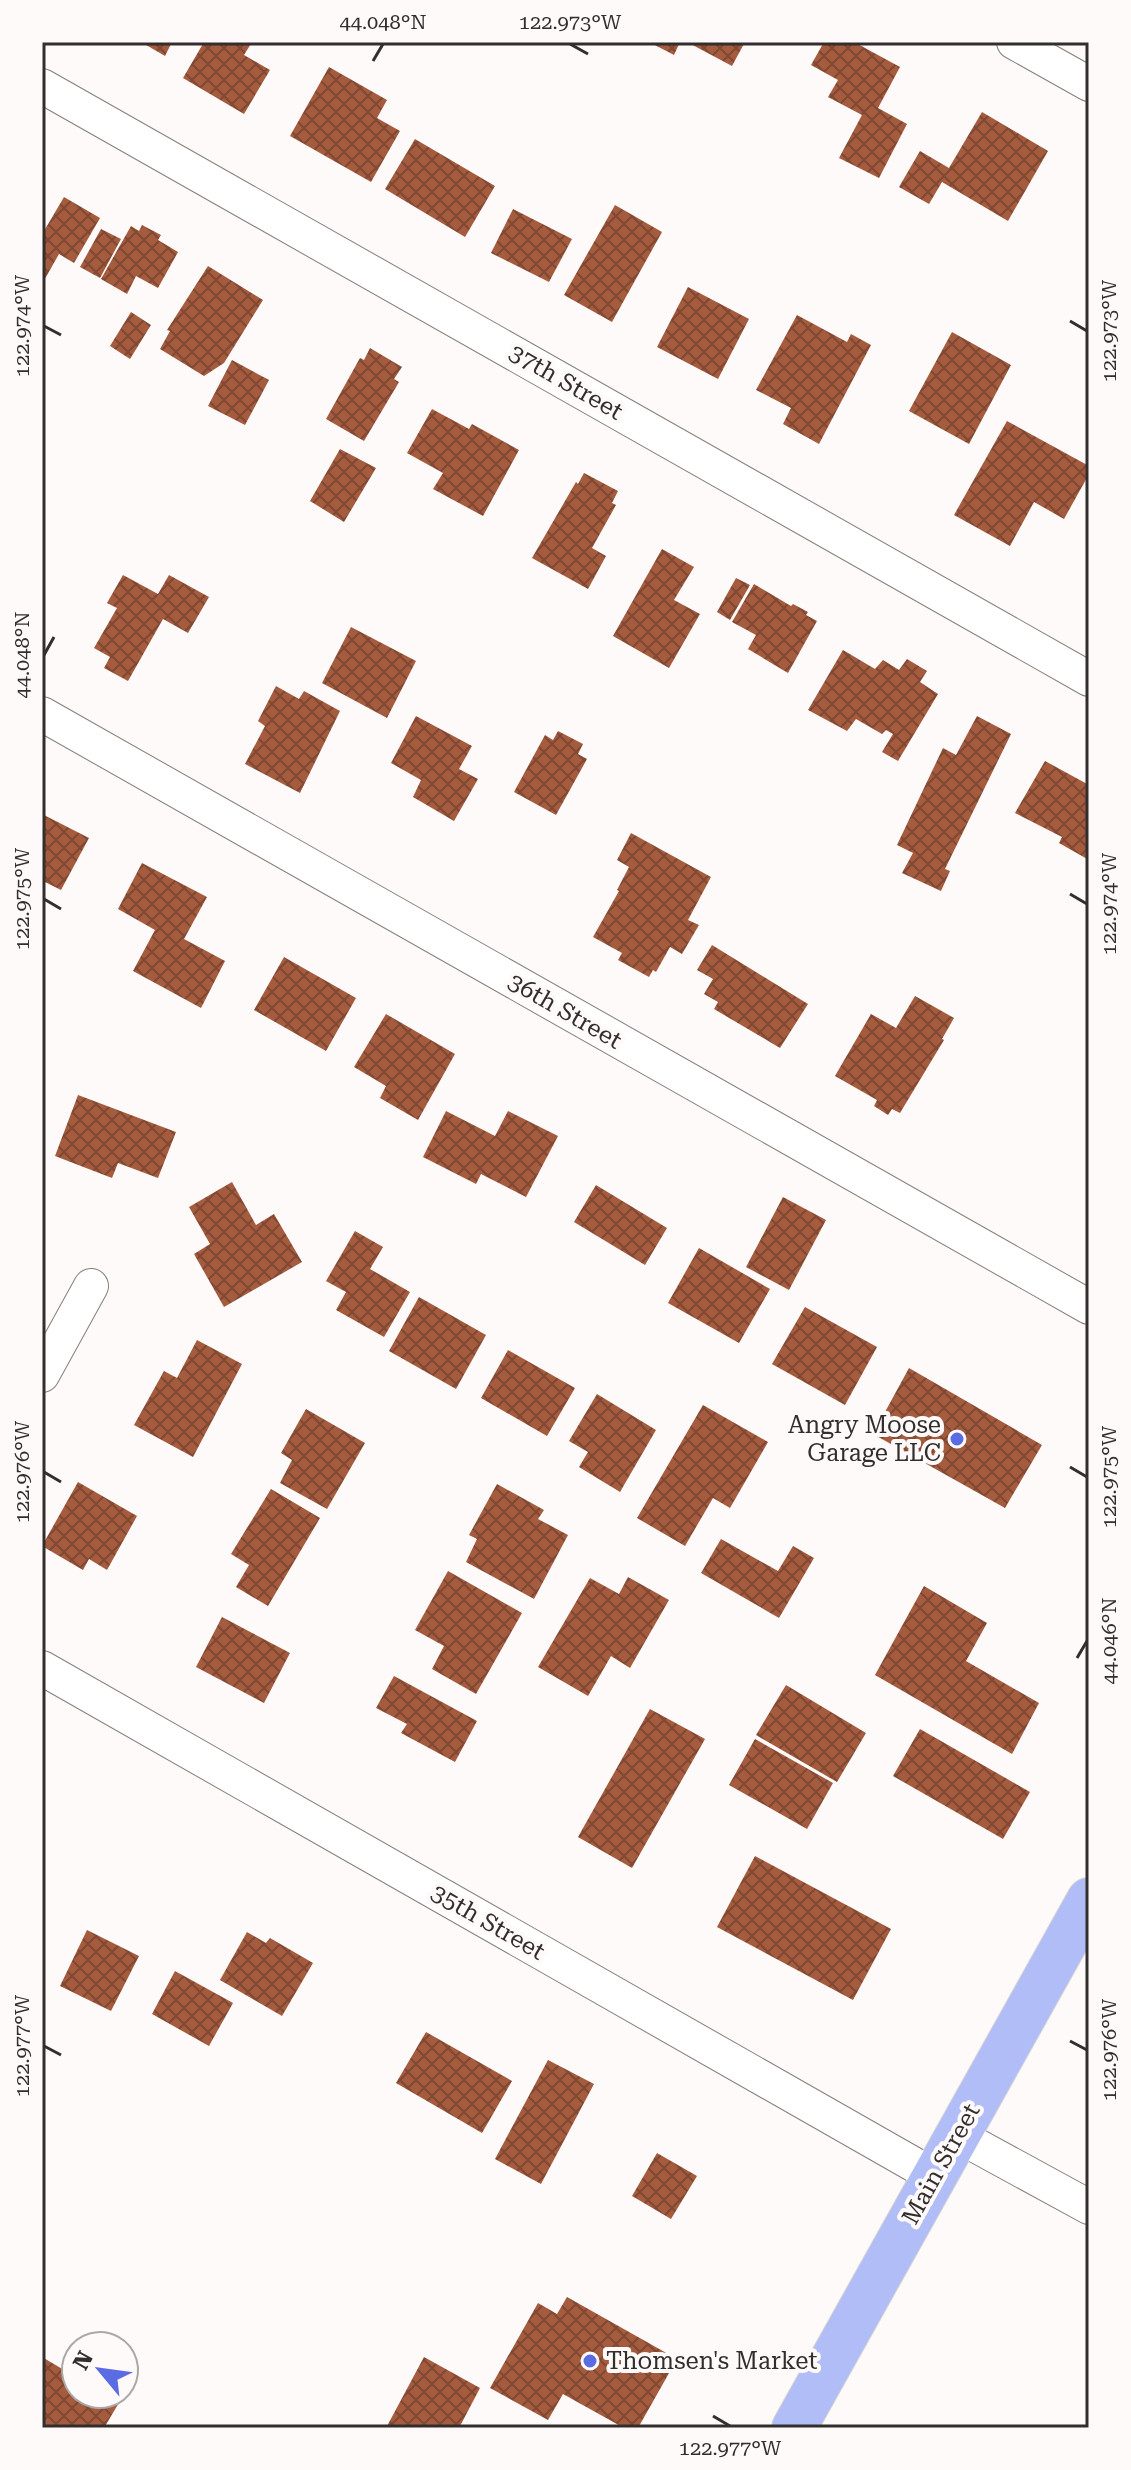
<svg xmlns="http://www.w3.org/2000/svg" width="1131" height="2470" viewBox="0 0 1131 2470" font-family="'Roboto Serif',serif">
	<defs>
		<pattern id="building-cross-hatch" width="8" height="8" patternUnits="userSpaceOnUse" patternTransform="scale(2)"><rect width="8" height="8" fill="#a55b3e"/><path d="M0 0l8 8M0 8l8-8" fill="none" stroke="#804832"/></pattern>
	</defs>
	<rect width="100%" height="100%" fill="#fefaf9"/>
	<path fill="url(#building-cross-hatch)" d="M141,42H172L165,56Z
		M204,42H252L244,55L270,70L244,114L183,78Z
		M649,42H680L674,55Z
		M687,42H745L732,66Z
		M824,42H854L900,67L878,108L907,124L879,178L839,158L862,115L828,97L838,80L811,65Z
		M329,67L387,100L377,118L400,131L371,182L290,136Z
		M982,112L1048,151L1008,221L942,182L929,204L899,187L920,151L949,168Z
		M415,139L495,186L465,237L385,189Z
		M64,197L100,218L74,263L59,254L42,284V230L44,231Z
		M615,205L662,232L612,322L564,295Z
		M513,209L572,239L549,282L491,253Z
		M142,225L161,235L158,240L178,252L158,288L136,276L127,294L101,279L131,226L139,231Z
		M101,229L121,239L100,278L80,267Z
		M208,266L263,300L224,363L204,376L160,349L170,331L167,330Z
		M688,287L749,319L718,379L657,347Z
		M131,312L151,325L130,359L110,346Z
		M797,315L847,342L851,334L871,345L819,444L783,424L791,408L756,390Z
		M952,332L1011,365L969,444L909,411Z
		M370,348L402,367L394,379L399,382L364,441L326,419L360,358L364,360Z
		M232,360L269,380L245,425L208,406Z
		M432,409L469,429L472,424L519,450L483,516L433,489L443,473L407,453Z
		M1007,421L1089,466V474L1064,519L1034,502L1010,546L954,515Z
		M340,449L376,468L344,522L310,501Z
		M584,473L618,491L612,503L616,505L592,548L606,556L588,589L532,558L576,482L578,484Z
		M662,549L694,567L674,600L700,614L669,668L613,636Z
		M123,575L158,594L169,575L209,597L188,633L163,619L128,681L104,668L110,657L94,648L117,608L107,603Z
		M736,578L750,585L730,620L717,612Z
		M754,584L791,606L793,604L808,612L806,615L817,621L788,673L748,649L756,635L732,622Z
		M351,627L416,661L387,718L322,683Z
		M843,650L875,669L883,660L899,670L907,659L927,671L920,682L938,694L898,761L882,752L893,734L886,730L882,734L856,719L847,731L808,710Z
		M276,686L299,699L304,691L340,711L300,793L245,764L265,726L258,721Z
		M416,716L472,746L459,769L478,779L454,821L413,797L421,780L391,763Z
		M977,716L1011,734L945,869L950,871L941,891L902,873L913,853L897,845L943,748L956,755Z
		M558,731L583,744L578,754L587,759L556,815L514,792L545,735L553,740Z
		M1045,761L1089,785V860L1059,843L1062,837L1015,813Z
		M42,814L89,838L61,890L45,882L42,887Z
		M631,833L711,877L688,920L699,925L682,954L670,947L656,972L653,970L649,977L618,960L622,953L593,937L619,891L617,890L629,867L617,860Z
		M142,863L207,897L184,939L225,961L201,1008L133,971L155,930L118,909Z
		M712,945L808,1004L780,1048L714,1009L718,1002L704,994L713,979L697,970Z
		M284,957L356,998L326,1051L254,1010Z
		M915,996L954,1018L942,1039L944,1040L900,1113L892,1109L888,1115L874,1106L877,1100L835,1076L871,1014L896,1028Z
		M386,1014L455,1054L418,1120L380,1098L386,1086L354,1067Z
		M78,1095L176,1132L158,1178L118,1163L112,1178L55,1156Z
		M446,1111L495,1136L508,1111L558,1136L526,1197L481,1174L476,1184L423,1157Z
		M232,1182L256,1225L274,1214L302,1262L224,1307L194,1254L210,1244L189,1207Z
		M596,1185L667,1228L645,1265L574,1222Z
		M783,1197L826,1220L789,1290L746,1267Z
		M355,1231L383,1247L370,1269L410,1292L384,1337L336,1310L346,1292L326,1281Z
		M699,1248L770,1289L739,1343L668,1303Z
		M419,1297L486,1335L456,1389L389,1351Z
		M805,1307L877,1347L845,1405L772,1364Z
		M197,1340L242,1364L193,1457L134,1425L164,1371L177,1378Z
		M508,1350L575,1388L547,1436L481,1398Z
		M909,1368L1042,1445L1005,1508L873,1434Z
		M597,1394L656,1430L620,1492L579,1467L588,1452L569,1441Z
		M703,1405L768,1442L730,1508L713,1498L685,1546L637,1518Z
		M306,1409L365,1443L327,1509L280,1483L292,1460L281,1453Z
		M78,1482L137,1516L107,1570L89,1559L83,1570L42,1546Z
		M497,1484L544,1510L538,1519L568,1535L534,1599L466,1562L477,1539L469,1535Z
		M271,1489L320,1518L268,1606L236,1587L249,1565L231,1554Z
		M721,1539L778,1571L793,1546L814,1558L779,1618L701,1573Z
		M448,1571L522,1613L476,1694L432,1669L444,1646L415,1630Z
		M628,1577L669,1600L630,1668L611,1656L588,1696L538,1667L590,1578L619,1594Z
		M924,1586L987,1623L966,1661L1039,1703L1012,1754L875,1675Z
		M222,1617L290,1653L264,1703L196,1667Z
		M394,1676L477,1721L455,1762L401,1733L407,1724L376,1708Z
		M786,1685L866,1733L837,1782L756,1735Z
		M650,1709L705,1739L632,1868L578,1837Z
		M920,1729L1030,1792L1003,1839L893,1776Z
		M755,1739L833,1783L807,1829L729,1785Z
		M755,1856L891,1929L853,2000L717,1927Z
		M87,1930L139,1956L111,2011L60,1986Z
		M247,1932L266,1943L270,1938L313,1963L282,2016L220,1980Z
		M175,1971L233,2003L209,2046L152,2014Z
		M426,2032L512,2081L482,2133L396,2083Z
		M548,2060L594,2084L541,2184L495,2159Z
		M657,2153L697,2176L671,2219L632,2196Z
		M567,2297L677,2359L638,2428H624L563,2394L548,2420L490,2388L538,2303L557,2314Z
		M42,2357L76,2377V2394H107L120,2401L104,2428H42Z
		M424,2357L480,2388L459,2428H386Z"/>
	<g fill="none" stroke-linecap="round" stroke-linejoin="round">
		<g stroke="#867e7b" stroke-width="36">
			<path id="street" d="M1014,42L1089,84
				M42,86L1089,679
				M42,714L1089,1307
				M42,1375L91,1286
				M42,1668L934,2176
				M957,2135L1089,2207"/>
		</g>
		<g stroke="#d6d5d5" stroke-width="46">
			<path id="primary" d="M794,2428L1089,1900"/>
		</g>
		<use href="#street" stroke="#fff" stroke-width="34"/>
		<use href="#primary" stroke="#b1bdf7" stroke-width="44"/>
	</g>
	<path fill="none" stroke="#322e2d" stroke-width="3" d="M570,44L588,54M373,61L383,44M1070,321L1087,331M44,326L61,335M44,655L54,637M1070,894L1087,904M44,899L61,909M1070,1467L1087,1477M44,1472L61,1482M1077,1658L1087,1641M1070,2041L1087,2050M44,2046L61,2055M713,2416L730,2426"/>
	<g fill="#5b6be2" stroke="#fefaf9" stroke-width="3">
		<circle cx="957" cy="1439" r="8"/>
		<circle cx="590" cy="2361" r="8"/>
	</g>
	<g text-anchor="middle" stroke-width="8" stroke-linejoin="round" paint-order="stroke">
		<g font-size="24" fill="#322e2d" stroke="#fefaf9">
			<text transform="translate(566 382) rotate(30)" y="8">37th Street</text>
			<text transform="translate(565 1011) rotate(30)" y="8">36th Street</text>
			<text transform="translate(488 1922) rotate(30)" y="8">35th Street</text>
			<text transform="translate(941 2164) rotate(-61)" y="8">Main Street</text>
		</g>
		<g font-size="24" fill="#322e2d" stroke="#fefaf9" text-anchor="end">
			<text x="941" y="1433">Angry Moose<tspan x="941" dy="28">Garage LLC</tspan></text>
			<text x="606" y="2369" text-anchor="start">Thomsen's Market</text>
		</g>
	</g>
	<rect width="1131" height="2470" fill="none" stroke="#fefaf9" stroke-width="88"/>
	<g transform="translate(100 2370) rotate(299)"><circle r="38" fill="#fefaf9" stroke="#aca8a7" stroke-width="2"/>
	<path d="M0-6L14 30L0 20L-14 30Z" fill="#5b6be2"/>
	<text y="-12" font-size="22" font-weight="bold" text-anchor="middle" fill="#322e2d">N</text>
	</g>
	<rect x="44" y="44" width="1043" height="2382" fill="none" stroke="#322e2d" stroke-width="3"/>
	<g font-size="20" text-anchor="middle" fill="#322e2d">
		<text x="383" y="29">44.048°N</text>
		<text x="570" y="29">122.973°W</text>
		<text transform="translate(22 326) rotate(-90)" y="7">122.974°W</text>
		<text transform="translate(1109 331) rotate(-90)" y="7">122.973°W</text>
		<text transform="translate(22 655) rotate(-90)" y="7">44.048°N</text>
		<text transform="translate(22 899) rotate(-90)" y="7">122.975°W</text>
		<text transform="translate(1109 904) rotate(-90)" y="7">122.974°W</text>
		<text transform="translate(22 1472) rotate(-90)" y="7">122.976°W</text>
		<text transform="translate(1109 1477) rotate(-90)" y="7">122.975°W</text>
		<text transform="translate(1109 1641) rotate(-90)" y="7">44.046°N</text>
		<text transform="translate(22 2046) rotate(-90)" y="7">122.977°W</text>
		<text transform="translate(1109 2050) rotate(-90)" y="7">122.976°W</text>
		<text x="730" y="2455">122.977°W</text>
	</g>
</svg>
